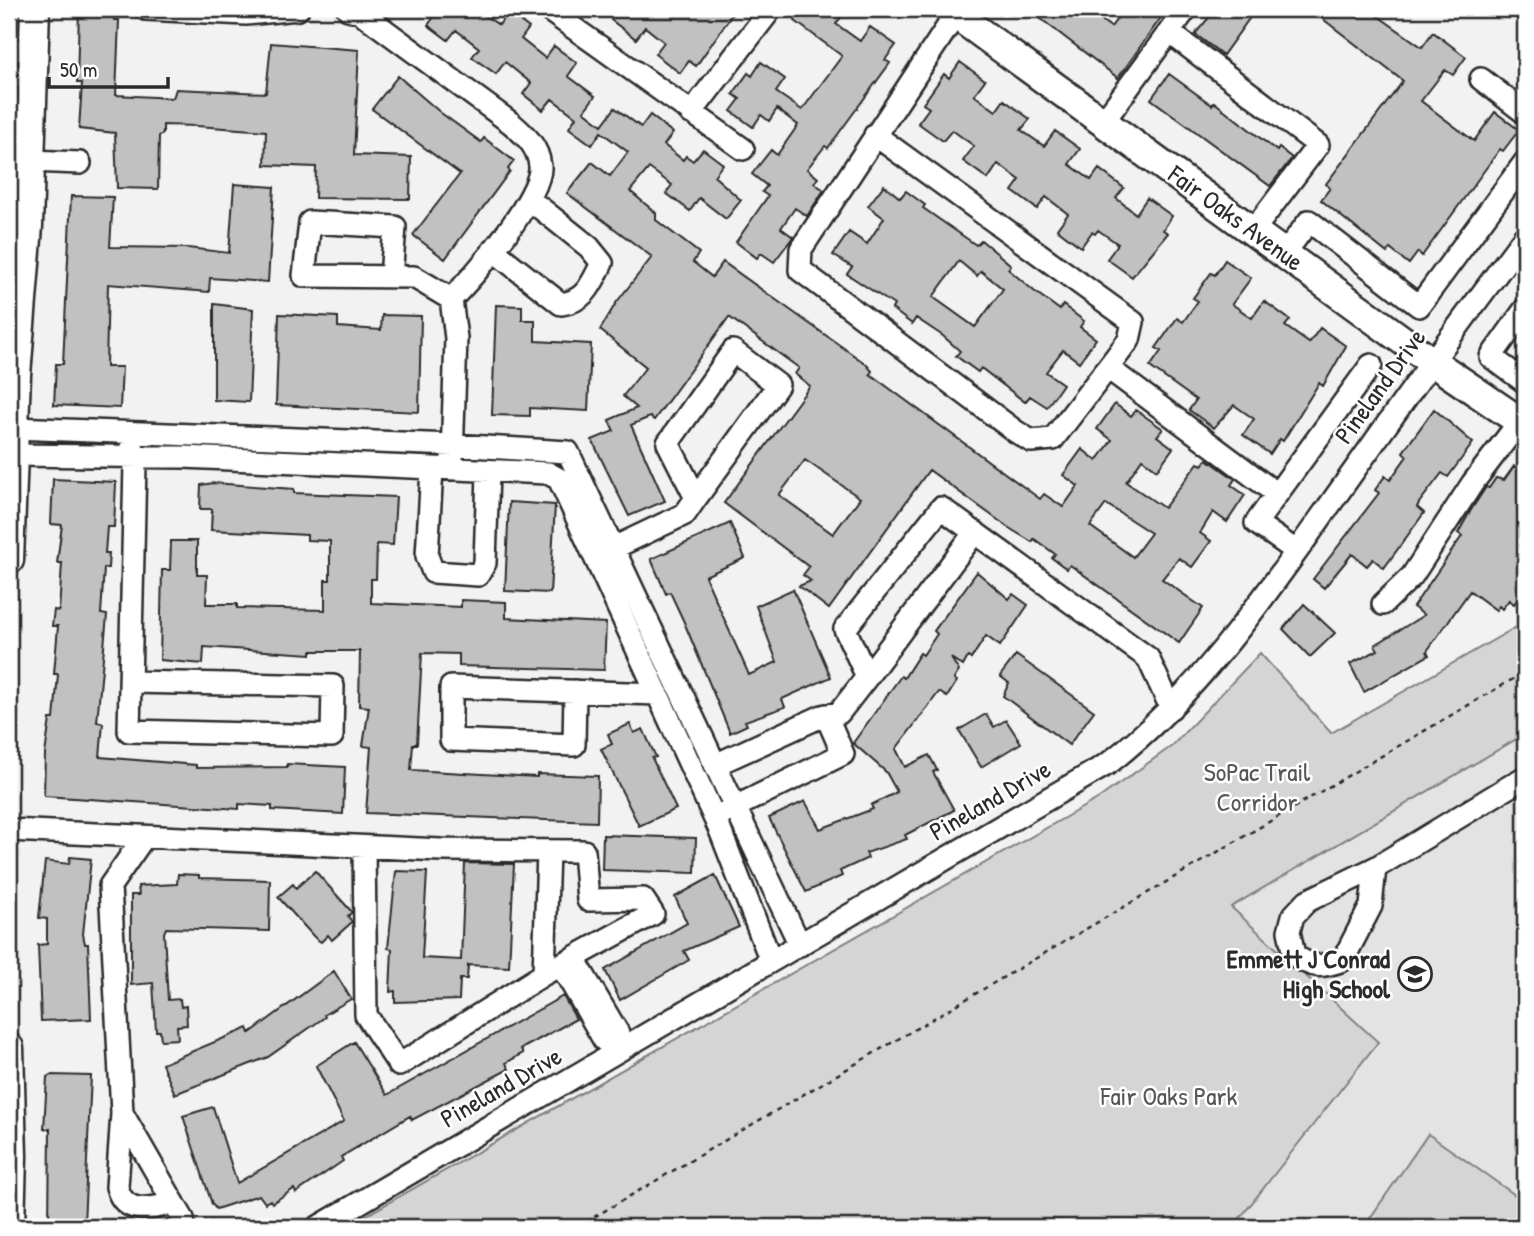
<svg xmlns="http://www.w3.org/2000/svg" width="1534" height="1236" viewBox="0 0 1534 1236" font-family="'Patrick Hand',sans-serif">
	<rect width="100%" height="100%" fill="#f2f2f2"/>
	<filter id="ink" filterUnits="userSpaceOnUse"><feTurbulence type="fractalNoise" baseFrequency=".0143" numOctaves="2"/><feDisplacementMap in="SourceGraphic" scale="14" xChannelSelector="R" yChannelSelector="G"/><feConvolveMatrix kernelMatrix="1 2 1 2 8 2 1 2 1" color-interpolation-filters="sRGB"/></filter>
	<g filter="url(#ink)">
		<path fill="#e3e3e3" d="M1525,734V1227H1233L1378,1042L1231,907Z"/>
		<path fill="#d5d5d5" stroke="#808080" stroke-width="2" d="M1525,622V734L1231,907L1378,1042L1233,1227H346L1099,798L1172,746L1260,653L1331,733Z
			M1428,1134L1525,1202V1227H1364Z"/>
		<path fill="#c1c1c1" stroke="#2b2b2b" stroke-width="2" fill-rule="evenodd" d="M79,9H114V20H119L116,95L173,98L176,89L266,93L271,43L359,50L354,155L411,157L410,199L315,198L316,167L265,165L266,131L196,126L163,125V134L159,136L158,189L117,188L115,133L79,129L82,83H77Z
			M440,9H475L499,25L508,12L529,28L521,39L545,58L554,46L577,63L568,76L595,96L584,111L602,125L615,108L641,127L650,115L673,133L664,145L683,160L686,156L693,161L703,149L723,164L714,176L741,200L726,219L699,198L690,211L666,193L672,185L649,168L630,191L656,213V220L699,253L693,262L712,277L723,262L866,364L872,371L870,374L1040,499L1044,494L1063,507L1078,486L1063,475L1082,449L1097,461L1112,440L1097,429L1115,404L1131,416L1136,410L1163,429L1157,436L1173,448L1157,470L1142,459L1126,482L1164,508L1198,463L1202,465L1207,459L1235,479L1231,485L1245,495L1227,522L1213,512L1200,533L1211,541L1192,567L1179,558L1162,579L1203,608L1179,643L1070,565L1067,569L1052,558L1055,554L1034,539L1032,542L1009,528L929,470L829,609L799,586L811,581L803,575L809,567L724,503L810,386L795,374L799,368L729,317L654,420L650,417L631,425L665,501L629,516L592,440L614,431L609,420L637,408L623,396L646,367L600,330L616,303L652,257L567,193L592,162L610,176L628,152L601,132L592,145L569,128L576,117L552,99L543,110L523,94L531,83L505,62L496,74L472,57L479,48L456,30L448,40L428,25ZM805,460L860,498L833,534L779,495ZM1106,504L1151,533L1133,557L1090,526Z
			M619,9H736L696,66L689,61L680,73L655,54L664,42L645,27L636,39L611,20Z
			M784,9H847L836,24L860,41L870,27L896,45L885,60L890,63L828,148L825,146L807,169L818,178L814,183L824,190L807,216L795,208L781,228L793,237L774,262L761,253L757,258L736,242L768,196L762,192L767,186L752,174L771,150L777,155L798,125L777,109L769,121L761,115L753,127L731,111L740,99L733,94L748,73L752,76L761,62L785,79L776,92L802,110L842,56L795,21L796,19Z
			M1028,9H1086L1111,27L1124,9H1167L1118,78Z
			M1216,9H1256L1223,55L1195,34Z
			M1310,9H1368L1422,47L1433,32L1466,57L1453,75L1445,70L1421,101L1474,141L1495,112L1519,130L1503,151L1500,149L1422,256L1418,252L1409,264L1390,249L1387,253L1321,200L1330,188L1326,184L1403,81Z
			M960,62L985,80L974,95L996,111L1004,100L1030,119L1021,130L1044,146L1055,131L1080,149L1069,164L1091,180L1099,169L1124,188L1116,198L1136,214L1147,198L1172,216L1163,230L1168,233L1132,277L1107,259L1118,244L1098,230L1095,234L1092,232L1081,247L1057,229L1068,214L1046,197L1037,209L1012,191L1020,180L998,164L988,179L963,161L974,146L952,130L943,141L918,123L929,108L923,104L944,74L949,78Z
			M1169,74L1212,105L1214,102L1277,151L1279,148L1292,158L1270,186L1151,99Z
			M398,76L441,113L481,142L484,138L514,161L508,169L510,171L445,259L413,235L460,174L372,109Z
			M234,184L274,187L268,282L210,278L209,292L108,284L106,367H122L120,408L54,405L56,364H63L71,196L113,197L110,247L188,248L229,253Z
			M884,185L900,198L906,191L925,205L923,208L976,245L981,240L1011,265L1008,269L1034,291L1060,310L1063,305L1084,321L1080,327L1096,339L1079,362L1063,350L1046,372L1063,384L1047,407L1030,396L1025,402L981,368L978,372L956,356L960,351L943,336L916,318L912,324L892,309L894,305L847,274L852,267L833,255L849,232L867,244L884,218L868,206ZM959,261L977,276L981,271L1003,289L975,327L933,297Z
			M1225,260L1251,278L1232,304L1252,318L1264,301L1290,320L1285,326L1309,343L1320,328L1346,346L1323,386L1319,383L1283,441L1280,439L1270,454L1243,435L1254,419L1234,405L1214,428L1189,410L1196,400L1150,367L1161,351L1156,348L1177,318L1183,322L1198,301L1193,298L1211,273L1215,275Z
			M214,304L253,309L249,402L214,400Z
			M496,305L522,306V320H535V341L591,344L588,411L530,408V416L492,415Z
			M279,314L338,317V327L381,330L382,315L421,316L419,412L276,405Z
			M1434,409L1473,443L1448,477L1442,473L1419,503L1417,507L1424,513L1384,568L1373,559L1367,566L1352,554L1324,588L1313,579L1379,493L1375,490L1385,476L1390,480L1407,456L1403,452Z
			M1514,466L1525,473V561L1519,568L1525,576L1520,582L1525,591L1514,604L1509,600L1502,609L1499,606L1496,610L1470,591L1427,651L1429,655L1364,692L1350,664L1378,650L1375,645L1424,615L1413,607L1462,536L1458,533L1471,510L1486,487L1489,488L1496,478L1504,480Z
			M53,479L116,482L114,527H107L105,553H109L108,568H104L101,614L107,615L97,722L103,723L100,757L196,765V768L287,767V764L345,767L343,814L272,810V806L239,804V809L44,796L45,754L50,719H54L58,674H54L58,626H52L54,610L59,611L62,563H57L62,525L51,524Z
			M213,483L294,489V493L396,497L393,545L377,544L376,579H371V603L461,607V600L506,602V618L606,623L604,670L459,666V654L422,653L417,744H413L411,770L537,777V774L598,776L597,822L366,813L371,747L363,746L369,707L359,706L360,651H311V654L204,647L203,664L160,660L162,570H170L171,541H197V575H207L206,604H237V608L325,610V580H330V541L307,540V535L211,530L212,509H200L201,485Z
			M509,502L555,505L550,593L505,591Z
			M730,523L745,558L705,576L749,675L777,662L756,606L793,589L831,677L782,699L785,707L745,721L747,725L730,733L684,622L670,592L666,594L651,559Z
			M977,572L1009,599L1013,594L1028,605L1000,646L986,636L971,659L968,657L963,666L951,658L959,671L954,679L957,681L947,697L939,692L896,749L905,767L929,755L937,770L933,772L954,810L905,835L907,839L866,853L868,858L840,871L842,876L806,892L769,818L805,801L820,829L873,809L871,805L897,792L886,772L853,743L901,676L904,678L920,653L923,655L937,634L934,631Z
			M1304,604L1335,633L1310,657L1283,629Z
			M1016,655L1094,711L1069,745L1003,696L1009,683L1000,676Z
			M986,714L994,727L1006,720L1021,743L981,767L959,730Z
			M630,724L634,733L643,729L656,757L652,758L676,809L639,826L601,749L612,744L608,734Z
			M603,835L696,838L695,873L602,870Z
			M70,857L91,859L83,934L85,944H88L91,1019L41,1021L38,945L47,944V919L39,918L45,861L69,864Z
			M465,863L514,864L509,967L468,965L467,979H460L459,1000L395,1002V991L390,992L392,949L388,948L396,871L427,872L422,958L461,960Z
			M315,871L352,912L348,916L352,922L332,940L328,935L321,942L315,938L278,897L293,884L296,888Z
			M178,874L199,875V878L270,880L269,931L166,928L164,933L168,1000L180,999L181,1007L186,1006L187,1025L177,1026L178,1039L161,1040L160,1031H156L153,983L131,985V895H139L138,886L177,884Z
			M715,875L739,927L684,951L689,960L620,1000L605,970L687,923L675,897Z
			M334,971L351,999L324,1015L325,1017L268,1057L175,1094L162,1064L248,1028L250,1033Z
			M563,996L576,1019L521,1049L523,1053L506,1063L509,1069L412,1120L410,1116L341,1157L343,1161L296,1193L294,1189L272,1203L270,1200L265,1203L259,1195L216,1209L212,1204L183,1116L213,1107L237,1183L344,1121L316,1066L354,1042L387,1095Z
			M51,1075L91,1076L84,1224L78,1227L49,1226L50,1129H44L47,1077Z"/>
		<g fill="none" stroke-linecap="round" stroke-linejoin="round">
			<g stroke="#2b2b2b" stroke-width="26">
				<path id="minor" d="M145,9L246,14L298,9
					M348,9L360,12L511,123C525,135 538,146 540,166C543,195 473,278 451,299L414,277L304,276L310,222L395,227L391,277
					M547,9L743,149
					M1169,32L1318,145L1253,231
					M9,49L34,51
					M9,76L32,78
					M1481,79L1525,113
					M691,113L771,9
					M1103,122L1186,9
					M875,135L1133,322L1129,340L1053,439L1031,441L1015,431L800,270L801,249L956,14
					M30,161L80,163
					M493,250L561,304C586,301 592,283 602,263L589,247L529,199
					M1284,254L1309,221L1419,306L1525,162
					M451,299L456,338L452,458
					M1525,309L1491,357L1525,382
					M1108,368L1277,494L1371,365
					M14,428L453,445L568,452L800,945
					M13,455L183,457L548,473L559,479L720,830L771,961
					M432,469L427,556L433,572L478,575L485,563L488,473
					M1277,494L1256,523L1296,551
					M601,554L685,514L696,498L778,385L733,351L668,443L696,498
					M1383,604L1412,576L1472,484L1520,421
					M867,677L975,532
					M131,682L333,686L332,736L129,731L135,463L132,445
					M575,691L574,745L451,740V687L658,694
					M715,765L822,716L839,713L867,677L845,629L941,508L1148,658L1171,708
					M723,813L843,754L826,715
					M9,830L441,850L584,851L588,900L643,899L653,914L544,974L399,1065L366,1015L364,847
					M144,837L110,886L122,1113L183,1219L184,1227
					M1375,868L1371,906L1343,960C1322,968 1312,968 1294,955L1289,931L1293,916L1307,901L1375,868L1525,777
					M567,962L579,967L618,1033V1051L604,1040L566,974Z
					M544,974L548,851
					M122,1113L117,1187C125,1216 150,1209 174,1203
					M318,1227L1109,763C1203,690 1272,586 1341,489C1401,404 1463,319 1525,236"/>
			</g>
			<g stroke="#2b2b2b" stroke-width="33">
				<path id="major" d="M948,9L1431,361L1525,425
					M9,560L16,375L28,226L35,9
					M9,1048L12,1156L10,1227"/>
			</g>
			<path stroke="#2b2b2b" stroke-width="2.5" stroke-dasharray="5 5" stroke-linecap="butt" d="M577,1227L1525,672"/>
			<use href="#minor" stroke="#fff" stroke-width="21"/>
			<use href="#major" stroke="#fff" stroke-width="28"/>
		</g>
	</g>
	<defs>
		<g id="school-ring" transform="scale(1.75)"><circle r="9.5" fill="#fff" stroke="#2b2b2b" stroke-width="1.5"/><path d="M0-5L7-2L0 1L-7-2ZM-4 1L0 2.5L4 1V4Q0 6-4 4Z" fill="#2b2b2b"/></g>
	</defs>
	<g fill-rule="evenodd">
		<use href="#school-ring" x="1415" y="974"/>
	</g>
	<g text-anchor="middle" stroke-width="5" stroke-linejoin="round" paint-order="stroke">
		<g font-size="26" fill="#2b2b2b" stroke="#fff">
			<text transform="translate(1236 218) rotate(36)" y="9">Fair Oaks Avenue</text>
			<text transform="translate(1380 386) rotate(-54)" y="9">Pineland Drive</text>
			<text transform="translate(990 800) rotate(-30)" y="9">Pineland Drive</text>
			<text transform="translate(501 1087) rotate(-30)" y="9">Pineland Drive</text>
		</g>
		<g font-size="26" fill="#565656" stroke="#fff">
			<text x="1257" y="781">SoPac Trail<tspan x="1257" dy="30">Corridor</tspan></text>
			<text x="1169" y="1105">Fair Oaks Park</text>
		</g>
		<g font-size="26" font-weight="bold" fill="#2b2b2b" stroke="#fff" text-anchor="end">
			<text x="1390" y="968">Emmett J Conrad<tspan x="1390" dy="30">High School</tspan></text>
		</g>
	</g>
	<rect width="1534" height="1236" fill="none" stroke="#fff" stroke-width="35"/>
	<rect x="18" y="18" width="1499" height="1201" fill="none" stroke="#2b2b2b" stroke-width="2.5" filter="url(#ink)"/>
	<path d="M49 77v10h119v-10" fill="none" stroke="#2b2b2b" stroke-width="3.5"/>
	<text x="60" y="77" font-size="21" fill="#2b2b2b" stroke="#ffffff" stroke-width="5" paint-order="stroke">50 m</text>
</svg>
